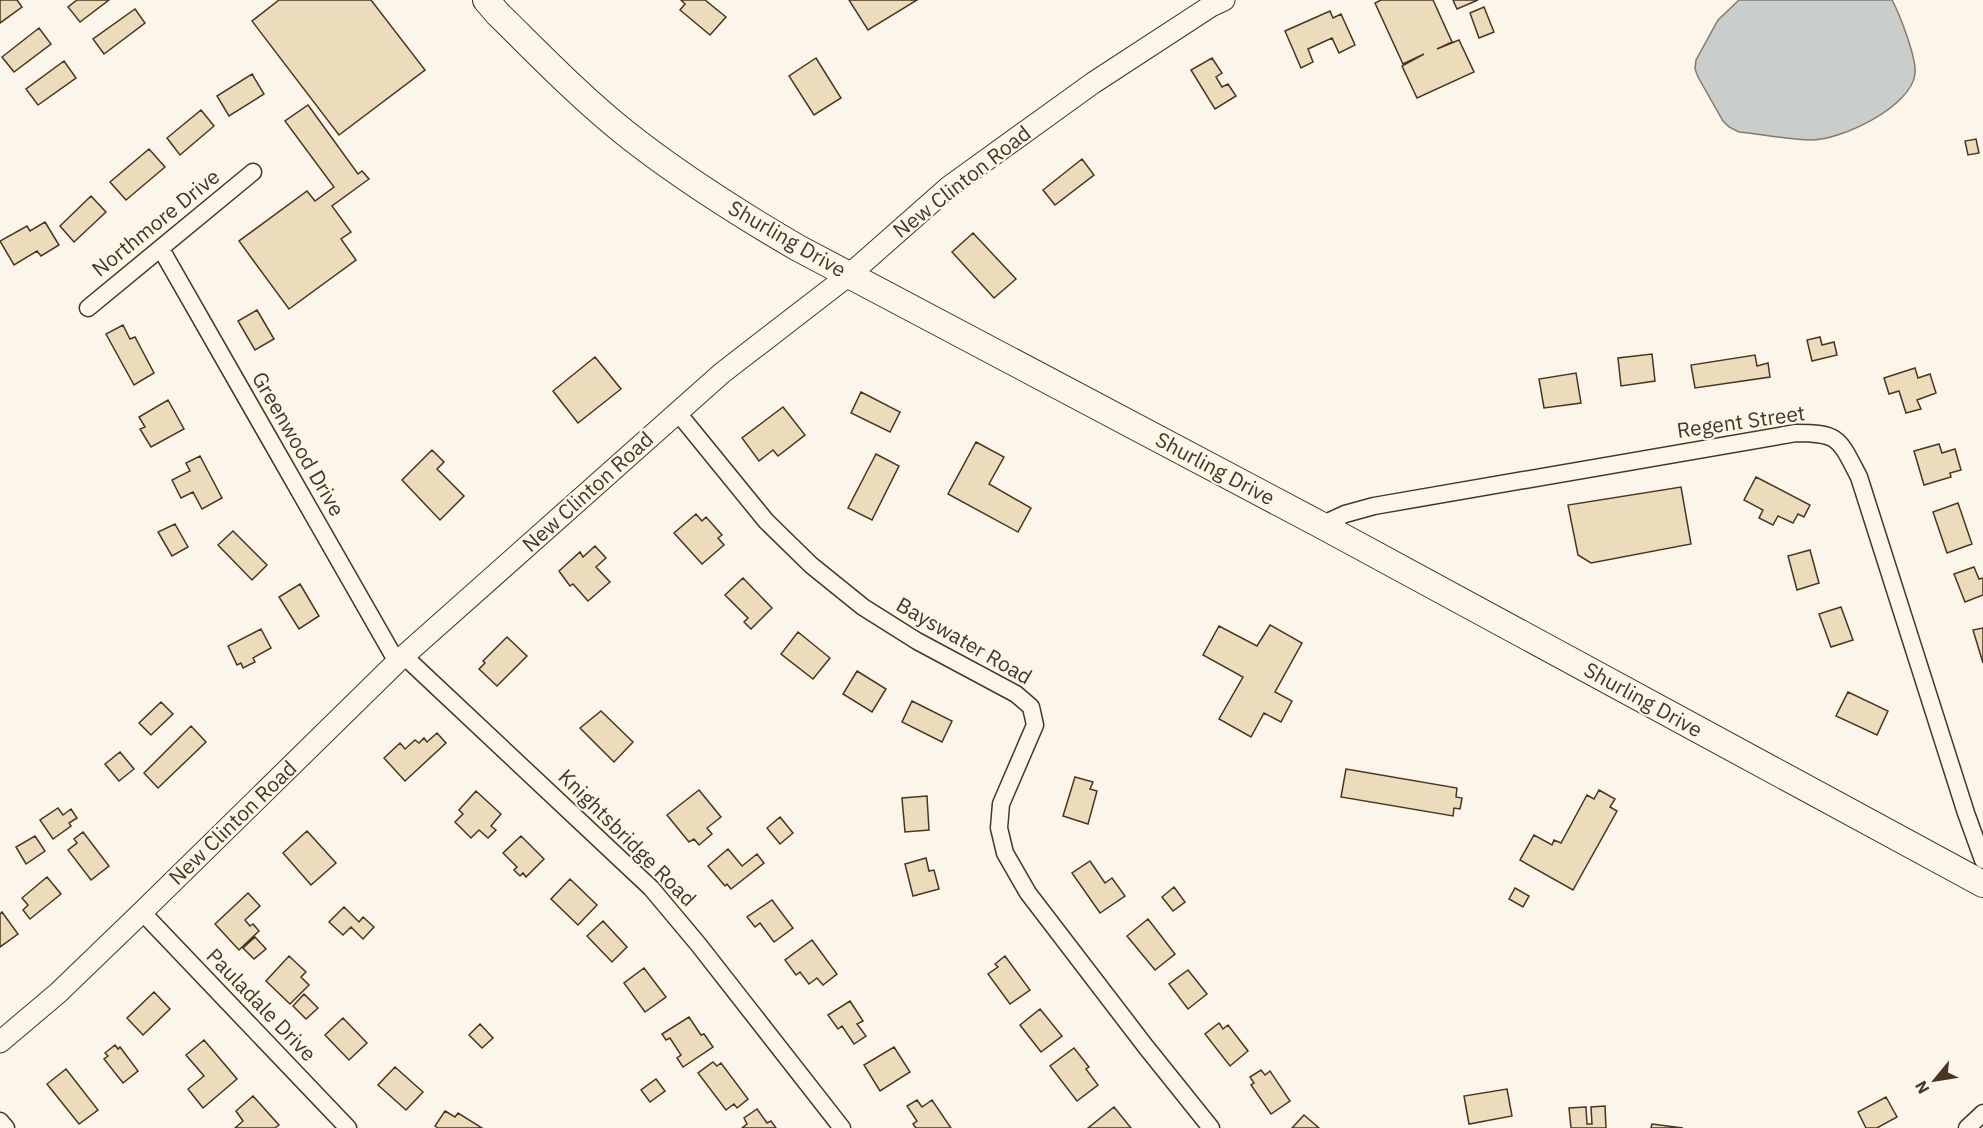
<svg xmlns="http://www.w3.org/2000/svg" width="1983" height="1128" viewBox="0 0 1983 1128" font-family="'IBM Plex Sans',sans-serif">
	<rect width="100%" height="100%" fill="#fbf6e9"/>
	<path fill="#c9cecd" stroke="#887966" stroke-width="1.5" d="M1739,0H1892C1900,15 1917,59 1915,74C1911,107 1841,140 1812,140C1788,140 1762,134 1739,132L1729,127L1723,121L1698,77L1695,69L1696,60L1718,20Z"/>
	<path fill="#ecdcbc" stroke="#4a3520" stroke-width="1.5" d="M0,0H17L22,7L0,23Z
		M77,0H109L80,22L68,7Z
		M279,0H371L425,70L339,135L252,21Z
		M681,0H705L726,17L710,35L680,10L685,4Z
		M849,0H917L868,30Z
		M1381,0H1433L1452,42L1437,49L1459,40L1474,72L1417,98L1402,66L1424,54L1403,64L1375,3Z
		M1453,0H1478L1457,9Z
		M1484,7L1494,32L1479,38L1470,13Z
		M135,9L145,23L104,54L93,39Z
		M1330,11L1333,18L1341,14L1355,45L1339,53L1332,38L1308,49L1313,62L1301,68L1285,31Z
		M39,28L51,44L14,72L2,57Z
		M816,58L841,98L814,115L789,76Z
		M1212,58L1222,73L1216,77L1222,87L1228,84L1236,96L1215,109L1191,70Z
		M64,61L76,78L38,105L26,89Z
		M252,74L264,94L229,116L217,96Z
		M308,105L358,174L362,171L369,179L332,206L351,232L341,239L356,260L289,309L239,241L307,191L315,201L334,187L285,121Z
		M201,110L214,126L180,155L167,138Z
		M1976,139L1979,153L1968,155L1965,141Z
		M149,149L165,167L126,200L110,182Z
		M1082,159L1094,175L1055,205L1043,190Z
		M91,196L106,212L74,242L60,226Z
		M45,222L59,245L41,256L37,251L14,265L0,241L27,226L30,231Z
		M973,233L1016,279L994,298L952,252Z
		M257,310L274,339L255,350L238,321Z
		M123,325L130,339L135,337L154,373L134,385L106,334Z
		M1820,337L1822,345L1834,342L1837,355L1812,361L1807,340Z
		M1652,354L1655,381L1621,386L1618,358Z
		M1755,355L1757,366L1768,363L1770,377L1695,388L1691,365Z
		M595,357L621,389L578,423L553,391Z
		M1915,368L1918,378L1930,374L1936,393L1917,400L1921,409L1906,413L1899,391L1889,394L1884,378Z
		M1576,373L1581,403L1544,408L1539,379Z
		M861,392L900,412L890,432L851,413Z
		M168,400L184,429L151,447L140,429L145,427L139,417Z
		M783,407L805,435L778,456L773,450L759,461L742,438Z
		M976,442L1004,457L989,484L1031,508L1018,532L948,494Z
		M1939,444L1942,453L1955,449L1961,470L1950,473L1951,477L1924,485L1914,451Z
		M432,450L444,462L437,469L464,496L440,520L402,480Z
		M876,454L899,466L872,520L848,508Z
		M200,456L222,498L202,509L193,492L181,498L172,480L190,471L186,463Z
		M1756,477L1810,505L1804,517L1798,514L1793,523L1778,516L1773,525L1759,518L1763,510L1744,500Z
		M1681,487L1691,544L1591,563L1578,555L1568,505Z
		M1958,503L1972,544L1947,553L1933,512Z
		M696,514L702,521L706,517L722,535L718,538L724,545L702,564L674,533Z
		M175,524L188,547L172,556L158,532Z
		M233,531L267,565L252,580L218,545Z
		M595,546L606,558L596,567L610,582L588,601L573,584L570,586L559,571L580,552L583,557Z
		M1810,550L1819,583L1797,590L1788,556Z
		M1974,567L1979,579L1983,578V595L1965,602L1954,574Z
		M743,578L772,608L751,629L744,622L748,618L725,595Z
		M300,584L319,616L299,629L279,597Z
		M1841,607L1853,640L1831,647L1819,614Z
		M1270,625L1302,643L1275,692L1292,701L1281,722L1264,713L1251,737L1219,719L1243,677L1203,655L1219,626L1257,646Z
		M1983,628V663L1973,630Z
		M261,629L271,648L253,658L255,662L243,668L241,663L237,665L228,646Z
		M798,632L830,658L813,679L781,654Z
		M507,637L527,656L497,686L479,669L485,663L483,661Z
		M857,671L886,689L872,712L843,694Z
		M1848,692L1888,711L1877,735L1836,716Z
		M912,701L952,721L942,742L902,722Z
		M161,702L173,714L151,735L139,723Z
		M601,711L633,742L614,762L580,728Z
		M191,726L206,742L158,788L144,773Z
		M437,733L446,743L405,781L384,758L400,743L405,749L415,740L419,743L424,738L427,742Z
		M120,752L134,769L119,781L105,764Z
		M1346,769L1457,788L1456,797L1462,798L1460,809L1454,808L1453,816L1341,797Z
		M1075,777L1093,782L1090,789L1097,791L1088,824L1063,816Z
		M699,790L721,817L707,828L712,834L699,845L694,839L689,842L667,815Z
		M1599,790L1615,799L1610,807L1617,811L1573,890L1520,860L1534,835L1552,845L1554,840L1561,843L1587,795L1594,799Z
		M476,791L501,814L491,826L496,830L488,838L479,830L471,838L455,822L463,814L459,810Z
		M927,796L929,830L905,832L902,798Z
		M58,808L63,815L71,809L77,818L69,823L71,826L53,839L40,820Z
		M780,817L793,833L780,844L767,828Z
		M307,831L336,863L311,885L283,853Z
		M83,832L109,866L91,880L68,850L77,843L74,839Z
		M35,836L45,851L26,864L16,847Z
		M521,836L544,859L526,877L523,873L520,876L514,870L517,867L503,853Z
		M728,849L742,866L757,854L764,863L731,889L727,884L725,886L708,866Z
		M926,858L929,871L934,870L939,889L913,896L905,864Z
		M1090,861L1105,883L1112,878L1125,896L1100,913L1072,873Z
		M47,877L61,894L30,919L23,910L28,905L22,898Z
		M570,879L597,905L578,925L551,899Z
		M1174,887L1185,902L1173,911L1162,897Z
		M1515,888L1529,896L1523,907L1509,899Z
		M248,893L260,906L245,920L250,926L253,924L259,931L239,950L215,924Z
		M772,900L793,928L774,942L760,923L755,927L747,917Z
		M344,907L359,922L363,917L374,927L363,939L351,927L343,935L329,922Z
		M2,912L18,934L0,947V914Z
		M1148,919L1175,954L1155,970L1127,936Z
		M603,921L627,947L612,962L587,936Z
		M255,937L266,949L254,959L243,948Z
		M812,940L837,974L823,985L817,978L809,984L800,972L796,975L785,960Z
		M289,956L306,972L301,977L309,985L290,1004L266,981Z
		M1005,956L1030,990L1010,1004L988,974L998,967L995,964Z
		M644,968L666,997L645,1012L624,983Z
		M1188,970L1207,994L1188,1009L1169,984Z
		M154,992L170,1009L143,1035L127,1018Z
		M304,994L318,1008L306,1019L293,1006Z
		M850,1001L863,1021L857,1024L866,1036L854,1044L842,1026L838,1029L828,1015Z
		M1040,1009L1062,1036L1041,1052L1020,1025Z
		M689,1017L701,1035L704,1034L713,1047L683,1067L677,1058L681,1055L670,1038L666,1040L662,1034Z
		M343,1018L367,1043L349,1060L325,1035Z
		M1219,1023L1223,1029L1228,1025L1248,1051L1230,1066L1205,1034Z
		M480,1024L493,1038L482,1048L469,1035Z
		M204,1040L237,1079L203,1108L188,1089L204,1076L186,1055Z
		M115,1045L118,1049L120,1047L138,1071L123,1083L104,1059L108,1056L105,1053Z
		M894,1047L910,1072L880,1091L864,1065Z
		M1074,1048L1089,1067L1086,1069L1098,1085L1077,1101L1050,1066Z
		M713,1062L717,1066L721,1063L748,1099L737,1108L734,1104L726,1110L698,1073Z
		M395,1067L423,1092L406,1110L378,1085Z
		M66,1069L98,1110L79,1124L47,1084Z
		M1261,1070L1265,1075L1270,1071L1290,1101L1271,1114L1251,1085L1254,1083L1250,1077Z
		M656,1079L665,1091L650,1102L641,1090Z
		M1507,1089L1512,1116L1469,1124L1464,1096Z
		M253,1096L279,1125L275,1128H235L243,1121L236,1111Z
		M1886,1097L1897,1117L1877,1128H1866L1858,1112Z
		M917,1100L922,1107L932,1100L951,1128H916L913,1124L917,1121L907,1106Z
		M1605,1106L1606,1128H1571L1569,1108L1586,1107L1587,1124H1592L1591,1107Z
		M1114,1107L1131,1128H1088Z
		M757,1109L767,1123L771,1121L776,1128H742L747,1124L744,1118Z
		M445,1111L455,1117L458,1113L482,1128H438L435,1126Z
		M1304,1115L1319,1128H1292Z
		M1652,1124L1683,1128H1651Z"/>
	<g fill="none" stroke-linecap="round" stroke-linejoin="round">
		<g stroke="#4a3520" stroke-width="19">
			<path id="minor" d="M161,249L397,662
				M88,308L253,172
				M678,413L766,521L811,565L863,607L917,641L1016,694L1031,707L1035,725L1001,804L999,828L1005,853L1028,893L1146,1047L1211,1128
				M1321,525L1345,514L1374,506L1796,433C1840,433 1839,439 1859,477L1966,813L1983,860
				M404,656L651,888L698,944L842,1128
				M142,912L348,1128
				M0,1121L6,1128
				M1967,1128L1983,1113"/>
		</g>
		<g stroke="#4a3520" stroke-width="23">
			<path id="tertiary" d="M0,1042L58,993L142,912L397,662L722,373L849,275L950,186L1093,83L1211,6L1224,0"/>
		</g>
		<g stroke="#4a3520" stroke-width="28">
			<path id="primary" d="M486,0L498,14C539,54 579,96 624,132C679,176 738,213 798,248L1321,525L1983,884"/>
		</g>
		<use href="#minor" stroke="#fbf6e9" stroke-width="16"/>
		<use href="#tertiary" stroke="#fbf6e9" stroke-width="21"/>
		<use href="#primary" stroke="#fbf6e9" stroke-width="26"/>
	</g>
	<g text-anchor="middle" stroke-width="4.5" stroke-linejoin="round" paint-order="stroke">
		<g font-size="21" fill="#4a3520" stroke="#fbf6e9">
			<text transform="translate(962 182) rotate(-38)" y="7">New Clinton Road</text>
			<text transform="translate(156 223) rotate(-39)" y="7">Northmore Drive</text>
			<text transform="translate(787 239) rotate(30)" y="7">Shurling Drive</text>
			<text transform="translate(1741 422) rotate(-8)" y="7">Regent Street</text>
			<text transform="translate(298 444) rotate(60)" y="7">Greenwood Drive</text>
			<text transform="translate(1215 469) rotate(28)" y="7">Shurling Drive</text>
			<text transform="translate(588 492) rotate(-42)" y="7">New Clinton Road</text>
			<text transform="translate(964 641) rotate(30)" y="7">Bayswater Road</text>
			<text transform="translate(1643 700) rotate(29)" y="7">Shurling Drive</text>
			<text transform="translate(233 823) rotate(-44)" y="7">New Clinton Road</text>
			<text transform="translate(627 838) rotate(45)" y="7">Knightsbridge Road</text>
			<text transform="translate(261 1005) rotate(46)" y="7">Pauladale Drive</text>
		</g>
	</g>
	<g transform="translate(1935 1080) rotate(240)" stroke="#fbf6e9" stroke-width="4.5" paint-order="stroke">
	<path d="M0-4.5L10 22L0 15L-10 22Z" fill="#4a3520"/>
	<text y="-9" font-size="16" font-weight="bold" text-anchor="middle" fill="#4a3520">N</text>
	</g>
</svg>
